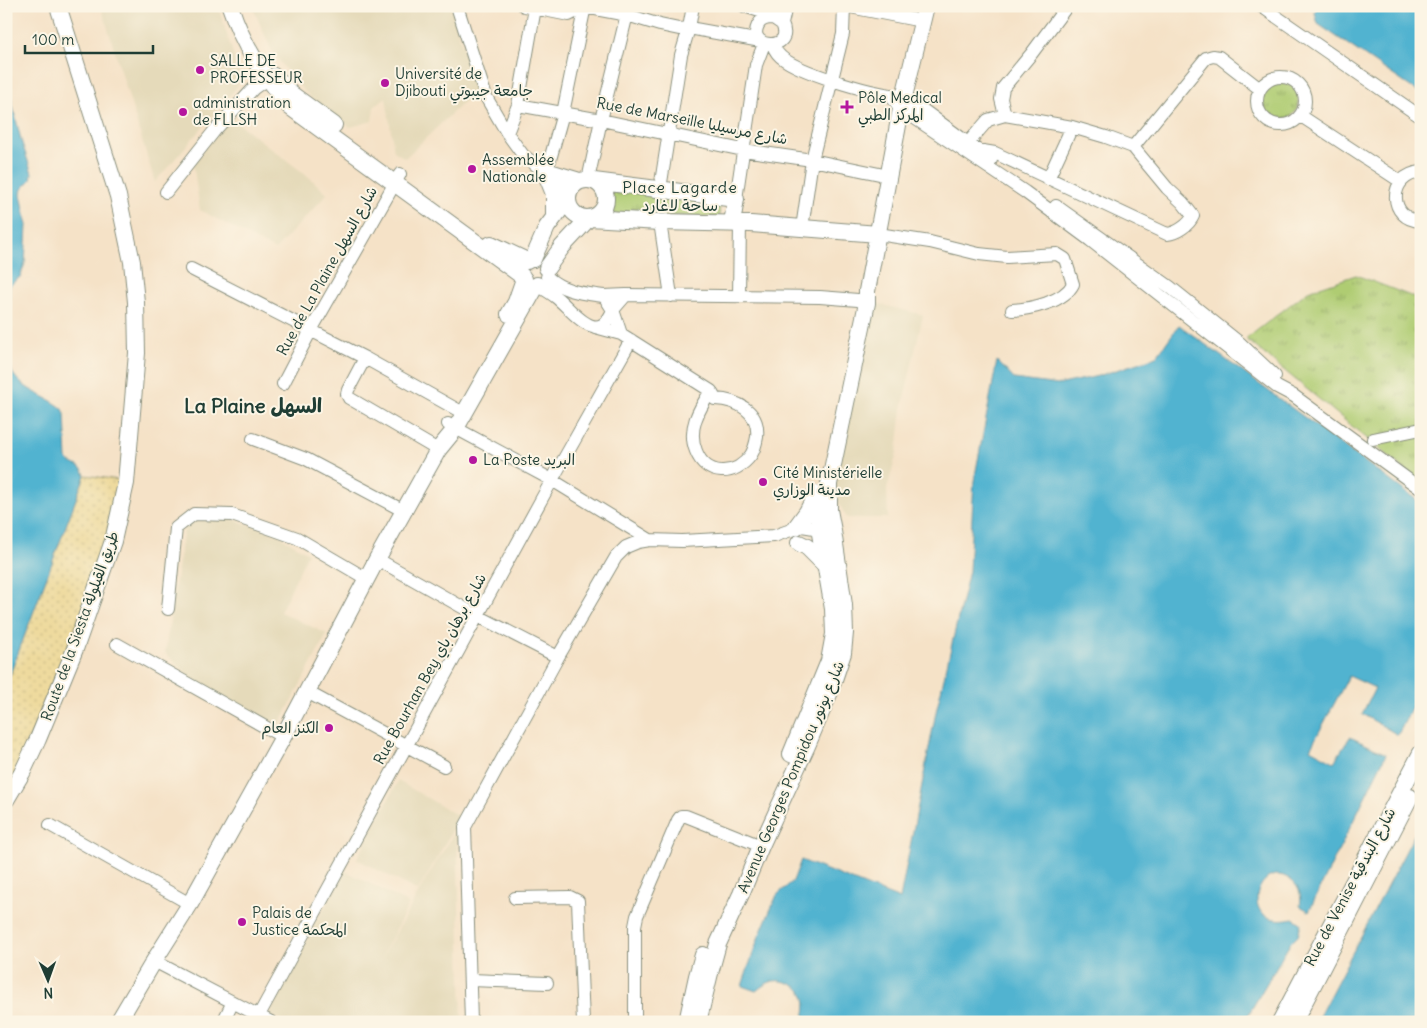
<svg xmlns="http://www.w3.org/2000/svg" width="1427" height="1028" viewBox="0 0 1427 1028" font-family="Delius,'Playpen Sans Arabic',sans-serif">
	<defs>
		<pattern id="grass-tufts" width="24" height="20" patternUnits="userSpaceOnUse" patternTransform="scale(1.25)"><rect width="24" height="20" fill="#afcc72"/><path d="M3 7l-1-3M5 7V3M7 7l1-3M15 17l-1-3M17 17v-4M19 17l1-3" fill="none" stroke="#8ea75e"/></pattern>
		<pattern id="sand-dots" width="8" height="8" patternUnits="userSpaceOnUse" patternTransform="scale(1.25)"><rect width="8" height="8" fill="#eeda9e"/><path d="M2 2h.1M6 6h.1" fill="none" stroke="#ccbc89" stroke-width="1.8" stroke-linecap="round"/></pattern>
	</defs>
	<rect width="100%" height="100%" fill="#fcf5e5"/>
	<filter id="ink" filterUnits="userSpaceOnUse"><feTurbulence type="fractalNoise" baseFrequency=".02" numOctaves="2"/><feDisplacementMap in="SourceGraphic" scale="10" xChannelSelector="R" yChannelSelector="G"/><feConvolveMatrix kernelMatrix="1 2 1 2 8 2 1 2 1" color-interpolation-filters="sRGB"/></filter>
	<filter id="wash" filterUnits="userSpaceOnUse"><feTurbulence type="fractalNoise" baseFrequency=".0096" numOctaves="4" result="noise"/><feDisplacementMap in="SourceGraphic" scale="20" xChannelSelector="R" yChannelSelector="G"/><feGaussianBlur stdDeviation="1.12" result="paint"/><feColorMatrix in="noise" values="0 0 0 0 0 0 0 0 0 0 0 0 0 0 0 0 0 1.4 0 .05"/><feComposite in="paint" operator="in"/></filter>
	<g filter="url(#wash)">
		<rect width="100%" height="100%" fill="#f5e2c7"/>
		<path fill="#e5daba" d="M101,6H218L240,76L237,87L155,182Z
			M252,6H450L476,90L405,158L394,151L386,97L374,107L372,121L350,127L309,96L290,76L271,49Z
			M231,118L310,178L327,194L275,250L200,210L193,163Z
			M875,303L923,315L902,408L897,452L887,489L888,518H847L839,504L833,475L865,351Z
			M230,518L278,535L308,553L280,612L327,634L277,729L195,681L165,653L185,523Z
			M398,781L460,817L418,891L357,859Z
			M457,829L462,1022H284L270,1014L316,922L346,871L409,904L378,965L427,877Z"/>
		<path fill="url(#grass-tufts)" stroke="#678453" d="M1263 101a18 18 0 1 1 36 0a18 18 0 1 1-36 0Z
			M611,188L720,202L719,217L609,214L614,201Z
			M1356,275L1421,300V483L1246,339L1308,291Z"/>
		<path fill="url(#sand-dots)" stroke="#868c69" d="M85,475L125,481L111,539L6,797V685Z"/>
		<path fill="#51b3d0" stroke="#387882" d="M1317,6H1418L1421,8V94L1318,24L1315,13Z
			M6,78L21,140L32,173L31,180L22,189L21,194L27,225L25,263L20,277L10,285L9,290V366C19,391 44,393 63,409L65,414L67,460C75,466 82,465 85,475L6,685Z
			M1179,325L1421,503V689L1398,735L1362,714L1375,688L1349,676L1310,749L1334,762L1350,737L1386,754L1309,911L1300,906C1302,897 1300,888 1292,881C1259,853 1233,931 1293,918L1301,923L1298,935L1291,942L1244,1022H803C805,1014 807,1006 805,998C802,986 784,979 773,981C766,983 761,987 756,991L742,986L759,936L777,895L793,881L801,860L900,899L936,712L969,571L974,481L997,361L1014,379L1058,385L1098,376L1156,357Z
			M1421,822V1022H1316Z"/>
	</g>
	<g filter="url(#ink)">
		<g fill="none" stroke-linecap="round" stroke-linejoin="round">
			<g stroke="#8a907e" stroke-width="14">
				<path id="minor" d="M457,6L486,97L507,133L523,155L563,186L569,193
					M524,6L569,15L585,7L627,15L660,25L679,29L689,28L761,41
					M744,6L766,13L782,24C795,52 746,49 758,25C761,19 766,18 772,18
					M845,6L922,21
					M1261,6L1421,117
					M782,24L786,6
					M773,45C775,51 779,56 785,60C806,74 877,96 904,96L991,160
					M1257 101a24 24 0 1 1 48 0a24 24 0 1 1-48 0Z
					M891,96L901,109L1025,192L1090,240L1277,387L1294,396L1421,489
					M518,105L601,120L743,150L812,160L889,176
					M1005,115L1001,99L1003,88L1032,53L1067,6
					M1301,116L1400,181
					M507,133L518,105L535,8
					M1133,147L1206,58L1213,56L1219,57L1260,89
					M963,149L988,120L1005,115L1072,127L1106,137L1133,147L1167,188L1183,203L1193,216C1189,225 1177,233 1167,234L995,153L983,151
					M540,167L583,180
					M1421,172C1387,175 1388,220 1421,221
					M546,174L563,113L585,6
					M1048,179L1072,127
					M588,180L601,120L629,6
					M660,189L681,55L689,28L693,6
					M166,192L215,130L254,88L274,74
					M736,199L756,65L764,44
					M1056,206L1170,287L1241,344L1275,376
					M660,222L671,296
					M802,228L812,160L843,34L844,6
					M878,234L930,242L979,254L1007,257L1057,254L1065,259L1073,284C1064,302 1031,309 1012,310
					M191,269L365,358L465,414
					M537,285C544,289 551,293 557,298C574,312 598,347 613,310L604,296C582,293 564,292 547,277
					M626,295L820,297L858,300L867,303
					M739,296L740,224
					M595,327L621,334L613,310L626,295L604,296
					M621,334L711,391L715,399C737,400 760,411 757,437C756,443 754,450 751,455C735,477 706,477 696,451C687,429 699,409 711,391
					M365,358L348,390L347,394L349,398L438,450
					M283,384L310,332L400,174
					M448,424L552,480L650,540
					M253,439L306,459L404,511
					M1373,439L1421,429
					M377,559L478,616L558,657
					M168,609L176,528L194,514L232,515L297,538L367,579
					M117,644L283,737
					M307,692L444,766
					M50,825L190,904
					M515,898L570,897L578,901L583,1022
					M154,961L271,1022
					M471,980L547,983
					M259,1015L552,480L631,340
					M223,1022L233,1002
					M471,1022L465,827L558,657L616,557L626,547L638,542L650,540L682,541L774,536L802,526L826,530
					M635,1022V926L637,916L678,820L681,816H686L761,846"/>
			</g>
			<g stroke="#8a907e" stroke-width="18">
				<path id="major" d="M230,6C244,48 262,74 290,107L522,276
					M281,82L290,93L334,125
					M546,174L554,194V216
					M568 199a19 19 0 1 1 38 0a19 19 0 1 1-38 0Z
					M594,181L736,199L732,223
					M491,244L527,261
					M533,259L547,227L568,199
					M547,268L562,247L589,218L660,222L751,224L878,234
					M509,314L516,302L524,279
					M796,527L807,512L816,494
					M799,543L807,547L826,566
					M791,754L829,661L834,634L833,609L819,528L817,495
					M6,800L22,773L38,739L75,649L113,541L126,483L137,353L136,302L132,262L118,196L58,6
					M118,1022L154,961L190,904L283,737L377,559L438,450L456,428L537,285
					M687,1022L697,976L703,955
					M698,1022L709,977L718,944L741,894L761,846L806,748L829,694L843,653L845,633L844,605L833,531L829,510V484L867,303V291L901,109L926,6
					M1280,1022L1421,753
					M1294,1022L1410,797"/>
			</g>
			<use href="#minor" stroke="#fff" stroke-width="12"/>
			<use href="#major" stroke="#fff" stroke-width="16"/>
		</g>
	</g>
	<g fill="#b5179e" stroke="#fcf5e5" stroke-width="2">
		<circle cx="200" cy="70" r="5"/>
		<circle cx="385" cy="83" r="5"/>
		<path d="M844.5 99.5h5v5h5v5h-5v5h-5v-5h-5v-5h5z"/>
		<circle cx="183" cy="112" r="5"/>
		<circle cx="472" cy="169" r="5"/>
		<circle cx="473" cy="460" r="5"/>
		<circle cx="763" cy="482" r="5"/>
		<circle cx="329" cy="728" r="5"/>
		<circle cx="242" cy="922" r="5"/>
	</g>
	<g text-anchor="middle" stroke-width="4" stroke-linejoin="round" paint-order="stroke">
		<g font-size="15" fill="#1f3d34" stroke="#fcf5e5" text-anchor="start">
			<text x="210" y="66">SALLE DE<tspan x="210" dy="17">PROFESSEUR</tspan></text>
			<text x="395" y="79">Université de<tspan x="395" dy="17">Djibouti جامعة جيبوتي</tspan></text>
			<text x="858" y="103">Pôle Medical<tspan x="858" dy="17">المركز الطبي</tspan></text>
			<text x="193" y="108">administration<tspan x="193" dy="17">de FLLSH</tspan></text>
			<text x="482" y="165">Assemblée<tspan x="482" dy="17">Nationale</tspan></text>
			<text x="483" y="465">La Poste البريد</text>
			<text x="773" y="478">Cité Ministérielle<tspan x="773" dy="17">مدينة الوزاري</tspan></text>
			<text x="319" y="733" text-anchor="end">الكنز العام</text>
			<text x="252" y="918">Palais de<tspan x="252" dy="17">Justice المحكمة</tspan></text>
		</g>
		<g font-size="15" fill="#1f3d34" stroke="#fcf5e5">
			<text transform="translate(692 121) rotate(11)" y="5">Rue de Marseille شارع مرسيليا</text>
			<text transform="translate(327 271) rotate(-61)" y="5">Rue de La Plaine شارع السهل</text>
			<text transform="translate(80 626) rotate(-70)" y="5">Route de la Siesta طريق القيلولة</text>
			<text transform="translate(430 669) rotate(-61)" y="5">Rue Bourhan Bey شارع برهان باي</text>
			<text transform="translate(791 777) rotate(-67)" y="5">Avenue Georges Pompidou شارع بونور</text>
			<text transform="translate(1350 887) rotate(-62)" y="5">Rue de Venise شارع البندقية</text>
		</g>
		<g font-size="16" letter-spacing="1" fill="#1f3d34" stroke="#fcf5e5">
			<text x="680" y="193">Place Lagarde<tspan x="680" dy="18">ساحة لاغارد</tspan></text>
		</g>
		<g font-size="20" font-weight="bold" fill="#1f3d34" stroke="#fcf5e5">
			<text x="253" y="413">La Plaine السهل</text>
		</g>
	</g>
	<rect width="1427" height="1028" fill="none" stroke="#fcf5e5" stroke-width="25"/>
	<g transform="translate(48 980) rotate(178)" stroke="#fcf5e5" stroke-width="4" paint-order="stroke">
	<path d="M0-4L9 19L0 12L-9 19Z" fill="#1f3d34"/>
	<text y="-8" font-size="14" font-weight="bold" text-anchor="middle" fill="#1f3d34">N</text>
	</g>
	<path d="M25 45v8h128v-8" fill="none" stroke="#1f3d34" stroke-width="2.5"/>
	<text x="32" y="45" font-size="15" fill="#1f3d34" stroke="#fcf5e5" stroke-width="4" paint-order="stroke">100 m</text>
</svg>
